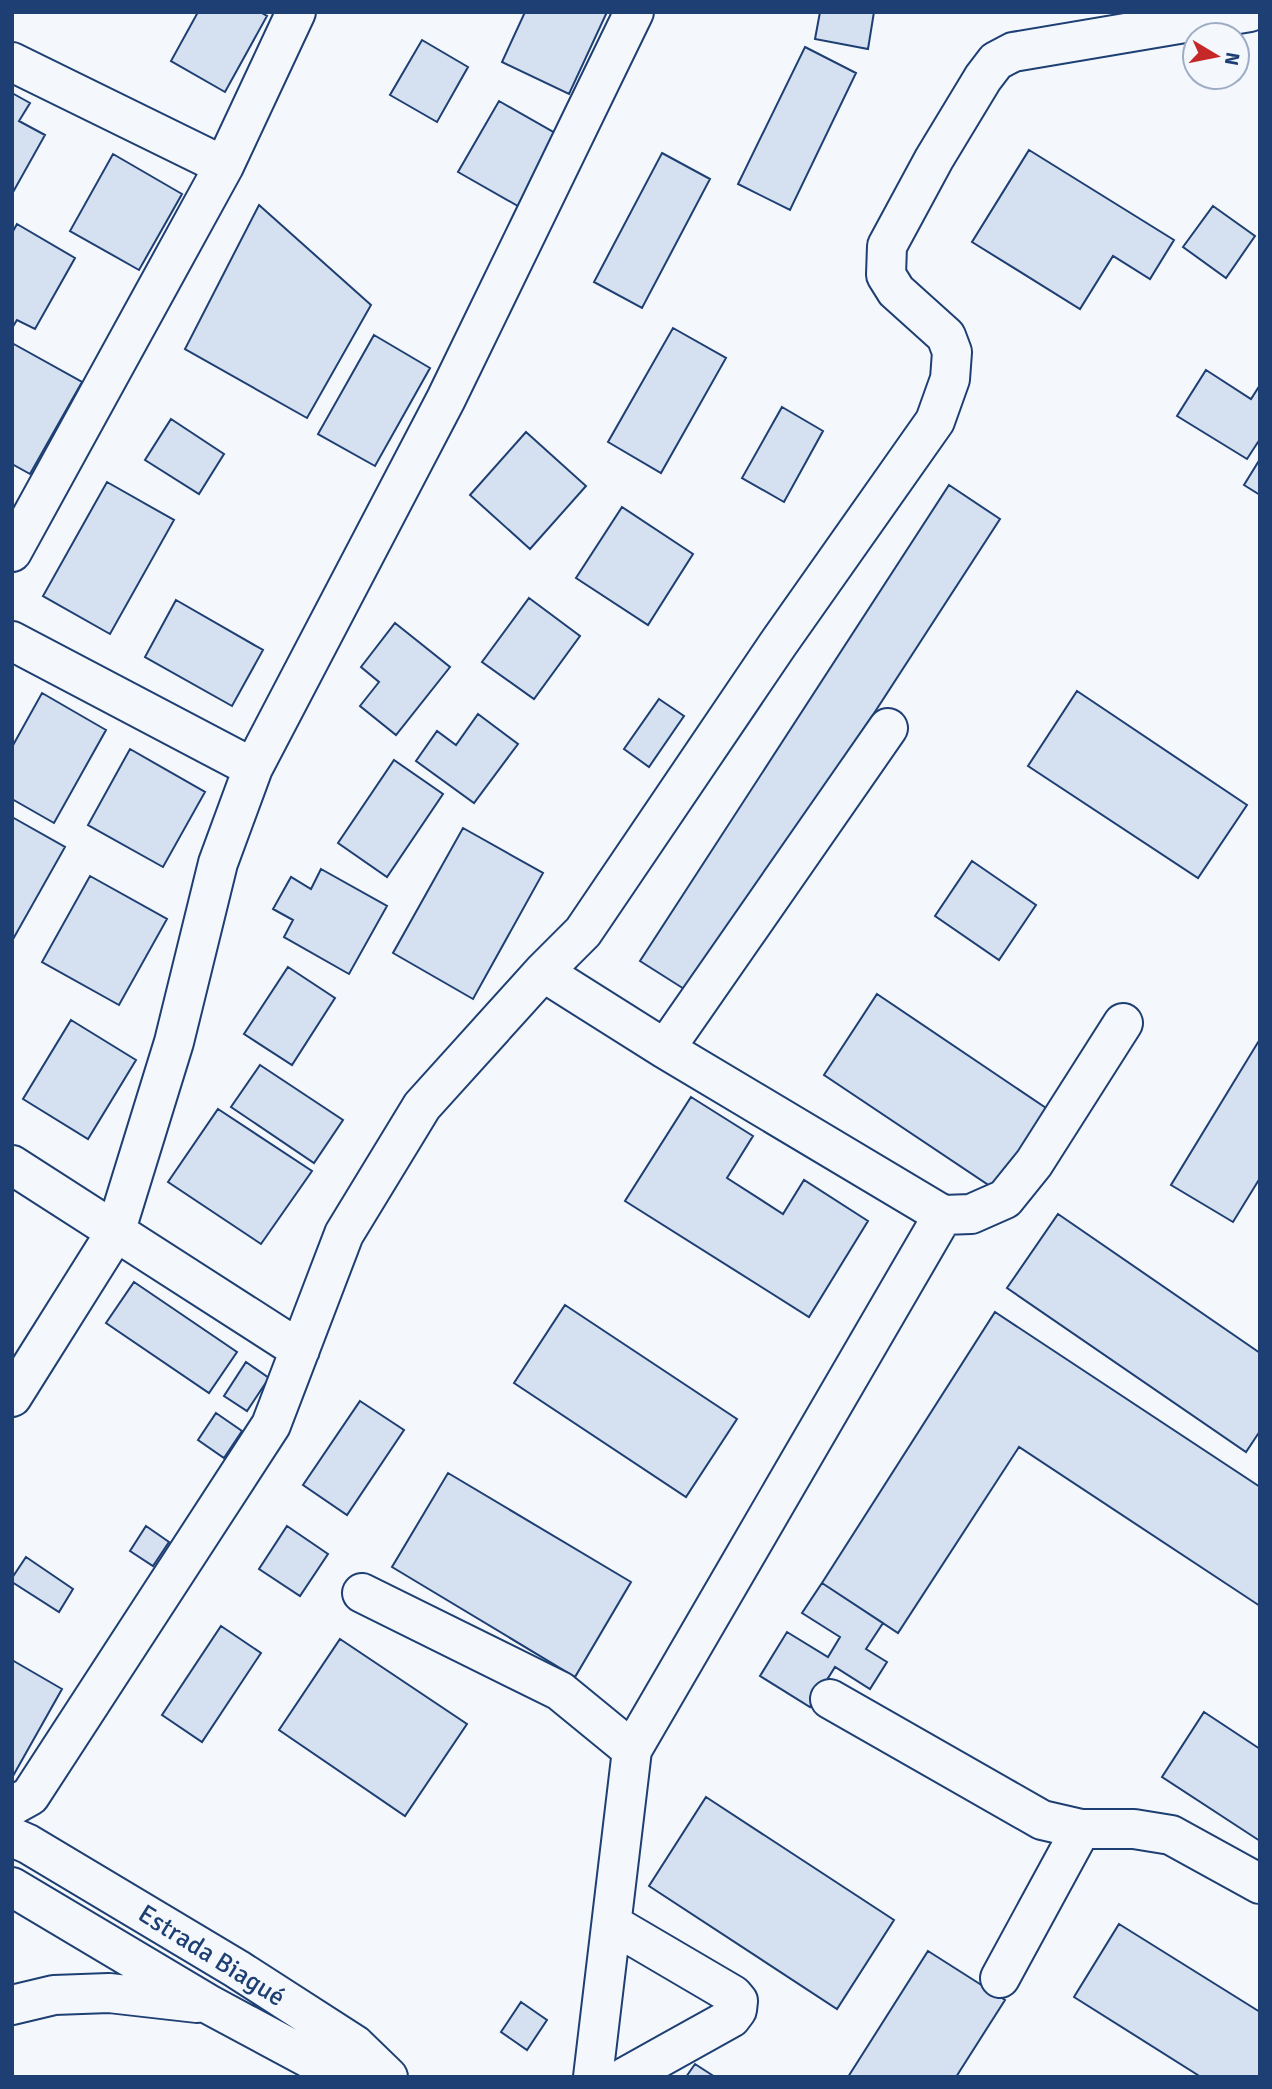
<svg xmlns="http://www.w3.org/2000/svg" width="1272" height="2089" viewBox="0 0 1272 2089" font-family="Signika,sans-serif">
	<rect width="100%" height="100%" fill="#f4f7fb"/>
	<path fill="#d5e0f0" stroke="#1d3f73" stroke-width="2" d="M198,12H260L267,16L225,92L171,61Z
		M525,12H607L569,94L502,62Z
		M820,12H874L868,49L815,39Z
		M422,40L468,67L437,122L390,95Z
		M805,47L856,73L790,210L738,184Z
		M12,93L30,103L19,121L45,135L12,194Z
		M499,101L562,137L523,209L458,172Z
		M1029,150L1174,240L1150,279L1113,256L1080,309L972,242Z
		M662,153L710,179L642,308L594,282Z
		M113,154L182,194L139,270L70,231Z
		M259,205L371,305L307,418L185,349Z
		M1213,206L1255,236L1226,278L1183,247Z
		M17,224L75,258L35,329L17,320L12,328V233Z
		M673,328L726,358L661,473L608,442Z
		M374,335L430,368L375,466L318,434Z
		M12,343L82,382L30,474L12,464Z
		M1206,370L1251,399L1260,385V439L1247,459L1177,416Z
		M782,407L823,431L784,502L742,478Z
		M171,419L224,454L199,494L145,460Z
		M526,432L586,486L530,549L470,495Z
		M1260,459V495L1244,485Z
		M107,482L174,520L110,634L43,596Z
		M949,485L1000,519L692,994L640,961Z
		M622,507L693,554L648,625L576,578Z
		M529,598L580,636L534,699L482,662Z
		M176,600L263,650L232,706L145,657Z
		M395,623L450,667L396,735L360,706L379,682L361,667Z
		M1077,691L1247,805L1198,878L1028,766Z
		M42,693L106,730L54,823L12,799V747Z
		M659,699L684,716L649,767L624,749Z
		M478,714L518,744L474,803L416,761L437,731L456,745Z
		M130,749L205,792L163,867L88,825Z
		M394,760L443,794L387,877L338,843Z
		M12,817L65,847L12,941Z
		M463,828L543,873L473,999L393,953Z
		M972,861L1036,905L999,960L935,916Z
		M321,869L387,906L349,974L284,937L293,920L273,909L291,877L311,889Z
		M90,876L167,919L119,1005L42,962Z
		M288,967L335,998L292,1065L244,1034Z
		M877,994L1049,1110L996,1190L824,1075Z
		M71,1020L136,1060L88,1139L23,1099Z
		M1260,1039V1178L1233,1222L1171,1185Z
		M260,1065L343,1120L314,1163L231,1107Z
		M691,1097L753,1136L727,1178L783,1214L804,1180L868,1221L809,1317L625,1201Z
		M218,1109L312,1171L261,1244L168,1182Z
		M1058,1214L1260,1353V1431L1246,1452L1007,1288Z
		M134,1282L237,1352L209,1393L106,1323Z
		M565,1305L737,1419L686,1497L514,1383Z
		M995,1312L1260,1487V1606L1019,1447L898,1633L822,1583Z
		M246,1362L269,1378L247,1411L224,1396Z
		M360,1401L404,1430L347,1515L303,1485Z
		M216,1413L242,1431L224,1458L198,1440Z
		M448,1473L631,1582L575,1677L392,1567Z
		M146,1526L169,1542L153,1566L130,1551Z
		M287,1526L328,1554L300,1596L259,1569Z
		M26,1557L73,1589L59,1612L12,1582V1578Z
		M822,1583L883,1623L866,1649L887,1662L870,1689L835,1667L810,1707L760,1676L787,1632L828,1657L840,1637L802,1613Z
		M221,1626L261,1653L202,1742L162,1715Z
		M340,1639L467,1724L405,1816L279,1730Z
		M12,1660L62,1689L13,1776H12Z
		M1204,1712L1260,1749V1841L1162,1777Z
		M706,1797L894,1920L837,2009L649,1886Z
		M1119,1924L1260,2012V2077H1201L1074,1997Z
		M928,1951L1005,2000L956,2077H848Z
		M521,2002L547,2020L527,2050L501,2032Z
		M695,2064L715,2077H686Z"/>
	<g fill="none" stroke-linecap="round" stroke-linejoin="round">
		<g stroke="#1d3f73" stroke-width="42">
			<path id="minor" d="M12,62L224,166
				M12,552L224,166L296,12
				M12,641L253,768
				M543,972L665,1049L943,1215L971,1214L1005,1199L1034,1163L1123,1023
				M665,1049L888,728
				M12,1165L300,1350
				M12,1397L115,1233L174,1042L218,863L253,768L446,399L634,12
				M362,1593L560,1691L632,1750L593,2077
				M830,1699L1042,1820L1081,1829H1134L1171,1835L1260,1884
				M632,1750L943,1215
				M12,1806L30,1796L271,1425L344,1234L422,1106L543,972L583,932L778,644L935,421L950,379L952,352L946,336L896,291L886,275L887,246L934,159L983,78L996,61L1013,52L1250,12
				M612,1924L733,1995L738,2001L737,2010L731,2018L625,2077
				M1000,1978L1081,1829"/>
		</g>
		<g stroke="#1d3f73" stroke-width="42">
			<path id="major" d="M12,1837L28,1844L237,1969L355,2045L388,2077
				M12,1887L210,2005L344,2077
				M12,2005L54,1995L109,1993L197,2003"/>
		</g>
		<use href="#minor" stroke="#f4f7fb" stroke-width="38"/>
		<use href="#major" stroke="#f4f7fb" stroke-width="38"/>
	</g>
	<g text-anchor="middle" stroke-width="5" stroke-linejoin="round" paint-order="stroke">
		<g font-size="26" fill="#1d3f73" stroke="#f4f7fb">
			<text transform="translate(212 1955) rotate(32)" y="9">Estrada Biagué</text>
		</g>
	</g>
	<rect width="1272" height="2089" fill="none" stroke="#1d3f73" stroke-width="28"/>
	<g transform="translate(1216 56) rotate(100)"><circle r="33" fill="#f4f7fb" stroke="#9eadc5" stroke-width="2"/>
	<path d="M0-5L12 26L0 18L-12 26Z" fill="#c62828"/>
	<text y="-10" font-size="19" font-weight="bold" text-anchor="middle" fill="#1d3f73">N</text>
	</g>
</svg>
